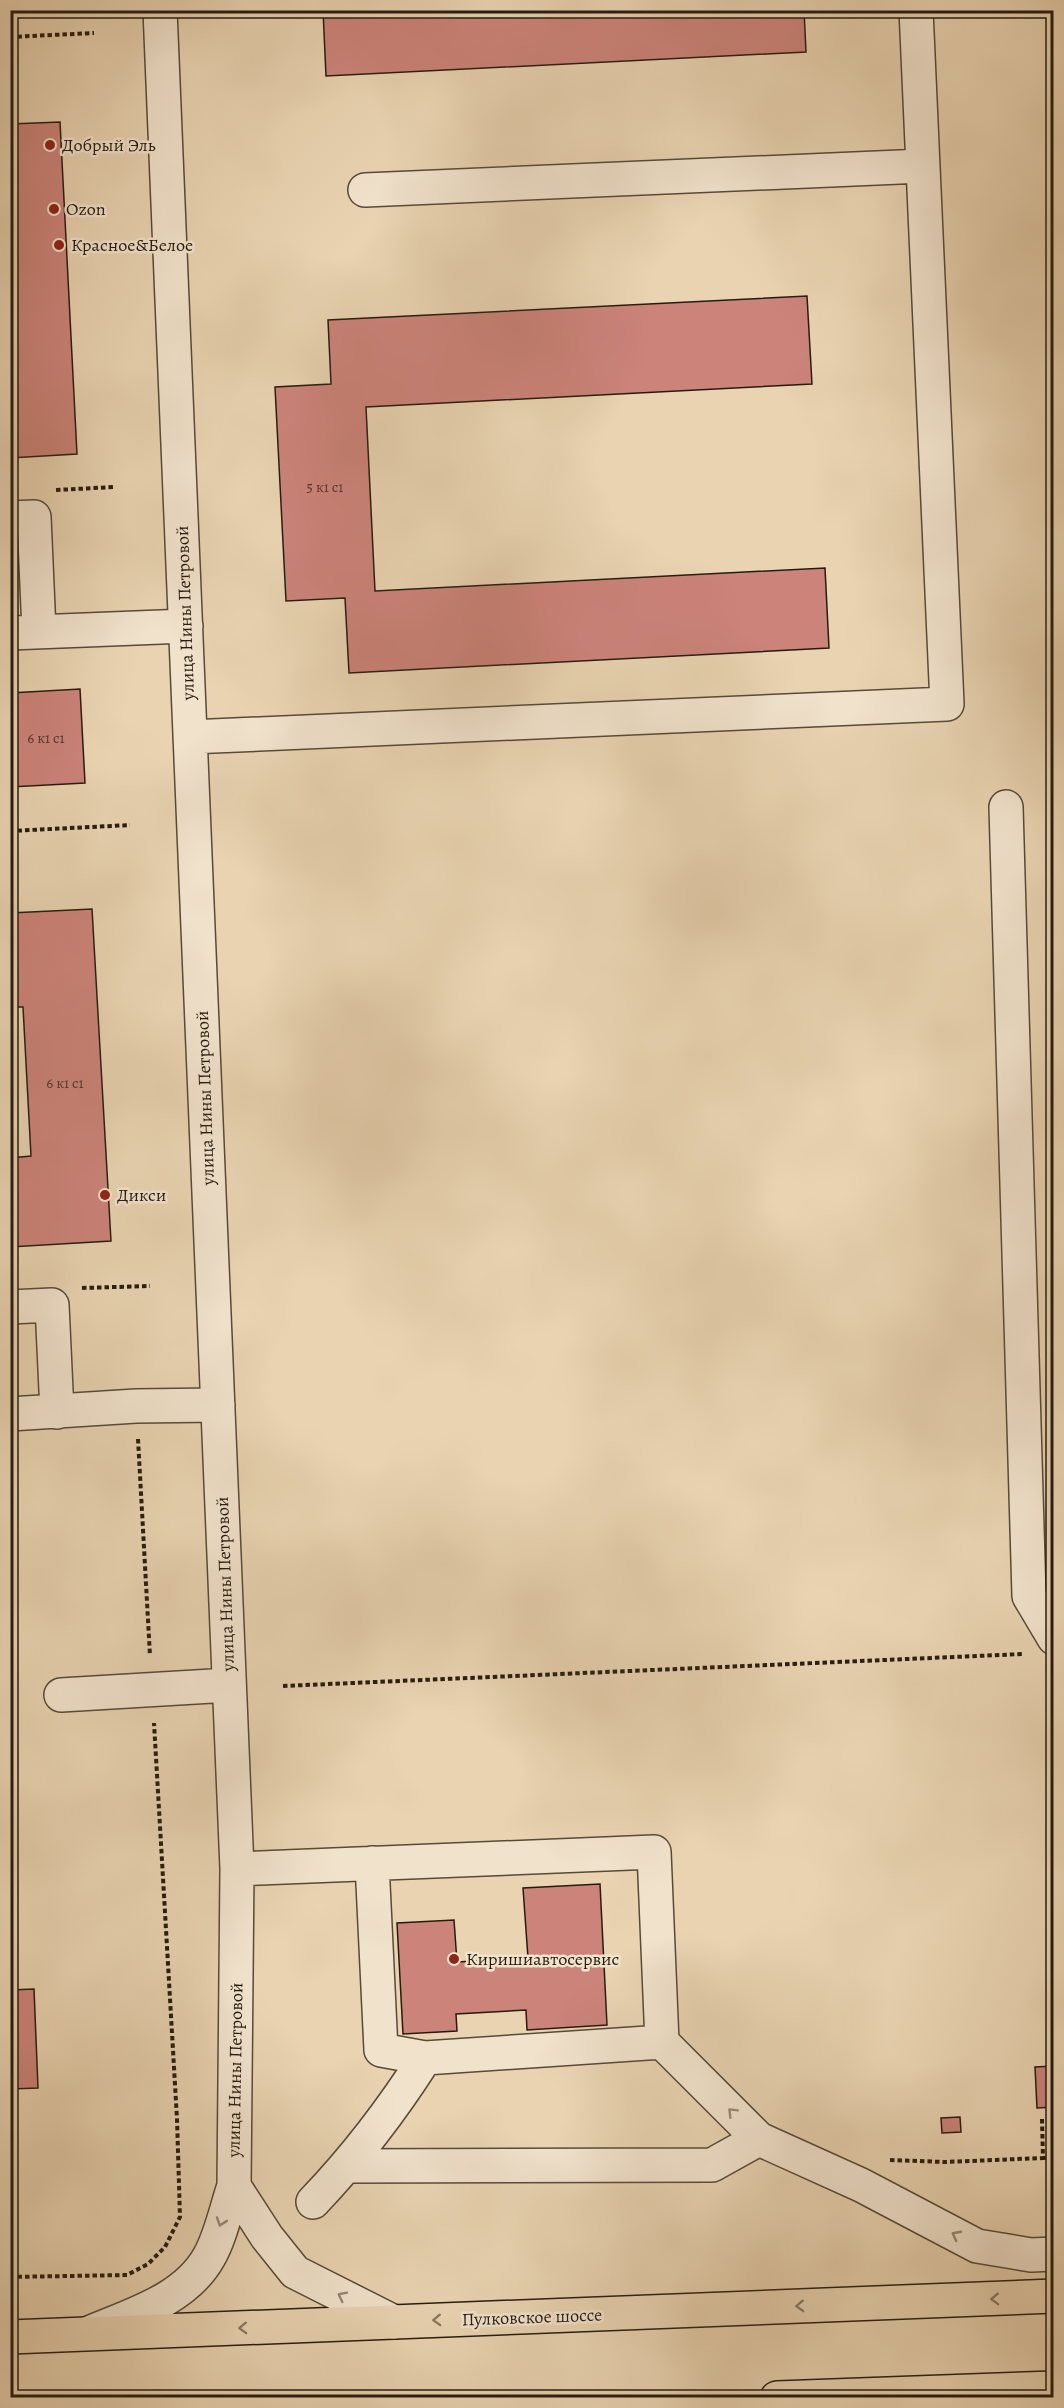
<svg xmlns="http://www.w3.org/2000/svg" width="1064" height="2408" viewBox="0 0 1064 2408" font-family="Alegreya,serif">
	<rect width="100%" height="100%" fill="#e9d3b1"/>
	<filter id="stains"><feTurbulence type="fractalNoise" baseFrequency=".00333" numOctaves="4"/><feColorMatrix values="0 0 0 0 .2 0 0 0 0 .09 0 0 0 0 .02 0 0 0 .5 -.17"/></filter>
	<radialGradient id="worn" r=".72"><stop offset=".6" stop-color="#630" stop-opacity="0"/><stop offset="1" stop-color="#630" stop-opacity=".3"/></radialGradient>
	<path fill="#cc837a" stroke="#251c11" stroke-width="1.5" d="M323,10H804L806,52L326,76Z
		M60,122L77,454L10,458V124Z
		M807,296L812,384L366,407L375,591L825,568L829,648L349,673L345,598L286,601L275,387L331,384L328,320Z
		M80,689L85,783L10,787V693Z
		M92,909L111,1241L10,1247V1158L31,1156L23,1007H10V913Z
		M600,1884L607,2025L527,2030L526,2010L456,2014L457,2031L403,2034L397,1923L454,1920L457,1962L528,1958L523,1888Z
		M34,1989L38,2088L10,2089V1990Z
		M1054,2066V2107L1037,2108L1035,2067Z
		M960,2117L961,2132L942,2133L941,2118Z"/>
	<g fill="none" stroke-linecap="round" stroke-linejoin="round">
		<g stroke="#564a39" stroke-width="36">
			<path id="minor" d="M160,10L237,1869L234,2186
				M365,190L923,166
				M10,518L34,517L39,631
				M10,633L186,626
				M190,737L947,704L916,10
				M1006,807L1029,1596L1054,1638
				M10,1307L52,1305L57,1412
				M10,1414L136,1406L218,1405
				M61,1695L229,1685
				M372,1863L381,2050L425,2058L662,2042
				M237,1869L654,1852L662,2042L759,2139L861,2185L977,2246L1031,2255L1054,2254
				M348,2166L712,2165L759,2139
				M313,2202C356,2157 392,2110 425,2058
				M89,2333C131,2315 185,2300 209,2257C221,2236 226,2209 234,2186L267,2237L295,2272L394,2322"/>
		</g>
		<g stroke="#251c11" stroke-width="36">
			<path id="highway" d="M10,2337L1054,2296
				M777,2398L1054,2388"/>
		</g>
		<path stroke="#251c11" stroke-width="4" stroke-dasharray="4.5 3" stroke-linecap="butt" d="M10,37L94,33
			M56,490L115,487
			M10,831L130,825
			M82,1288L150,1286
			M138,1439L150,1656
			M283,1686L1023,1654
			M1042,2119L1043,2158L1054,2157
			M890,2160L945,2162L1043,2158
			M10,2277L127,2275L148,2264L165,2247L180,2217L177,2119L154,1723"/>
		<use href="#minor" stroke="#f1e2cc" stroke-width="33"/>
		<use href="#highway" stroke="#e9d3b1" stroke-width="33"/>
	</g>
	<defs><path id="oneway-chevron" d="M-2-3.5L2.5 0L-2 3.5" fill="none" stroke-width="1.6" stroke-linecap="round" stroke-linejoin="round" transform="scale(1.5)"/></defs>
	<g stroke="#958978">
		<use href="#oneway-chevron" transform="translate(732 2112) rotate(-135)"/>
		<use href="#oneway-chevron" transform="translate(221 2222) rotate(109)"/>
		<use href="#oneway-chevron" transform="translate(956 2235) rotate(-152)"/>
		<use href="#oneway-chevron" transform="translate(342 2296) rotate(-153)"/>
	</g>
	<g stroke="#877861">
		<use href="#oneway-chevron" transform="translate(995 2299) rotate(178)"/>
		<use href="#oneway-chevron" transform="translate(800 2306) rotate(178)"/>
		<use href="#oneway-chevron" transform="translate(437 2320) rotate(178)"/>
		<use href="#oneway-chevron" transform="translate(243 2328) rotate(178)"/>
	</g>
	<g fill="#8f2418" stroke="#f1e2cc" stroke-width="2">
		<circle cx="50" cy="145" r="6"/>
		<circle cx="54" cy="209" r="6"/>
		<circle cx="59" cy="245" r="6"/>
		<circle cx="105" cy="1195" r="6"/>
		<circle cx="454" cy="1959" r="6"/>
	</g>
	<g text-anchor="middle" stroke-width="5" stroke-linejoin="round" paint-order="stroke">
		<g font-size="15" fill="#4f362b">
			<text x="325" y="492">5 к1 с1</text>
			<text x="46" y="743">6 к1 с1</text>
			<text x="65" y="1088">6 к1 с1</text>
		</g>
		<g font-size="18" fill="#251c11" stroke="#f1e2cc" text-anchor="start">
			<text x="62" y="151">Добрый Эль</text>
			<text x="66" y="215">Ozon</text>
			<text x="71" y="251">Красное&amp;Белое</text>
			<text x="117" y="1201">Дикси</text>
			<text x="466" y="1965">Киришиавтосервис</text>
		</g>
		<g font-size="18" fill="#251c11" stroke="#f1e2cc">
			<text transform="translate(185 613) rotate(-92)" y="6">улица Нины Петровой</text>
			<text transform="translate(205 1098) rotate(-92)" y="6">улица Нины Петровой</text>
			<text transform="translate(225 1584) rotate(-92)" y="6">улица Нины Петровой</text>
			<text transform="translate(235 2070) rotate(-89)" y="6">улица Нины Петровой</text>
			<text transform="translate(532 2317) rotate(-2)" y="6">Пулковское шоссе</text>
		</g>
	</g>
	<rect width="1064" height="2408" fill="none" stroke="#e9d3b1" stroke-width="36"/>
	<rect x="12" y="12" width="1040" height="2384" fill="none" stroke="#251c11" stroke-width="3"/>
	<rect x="18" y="18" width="1028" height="2372" fill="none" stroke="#251c11" stroke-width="1.5"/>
	<rect width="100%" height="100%" filter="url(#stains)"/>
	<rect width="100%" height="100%" fill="url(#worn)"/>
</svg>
